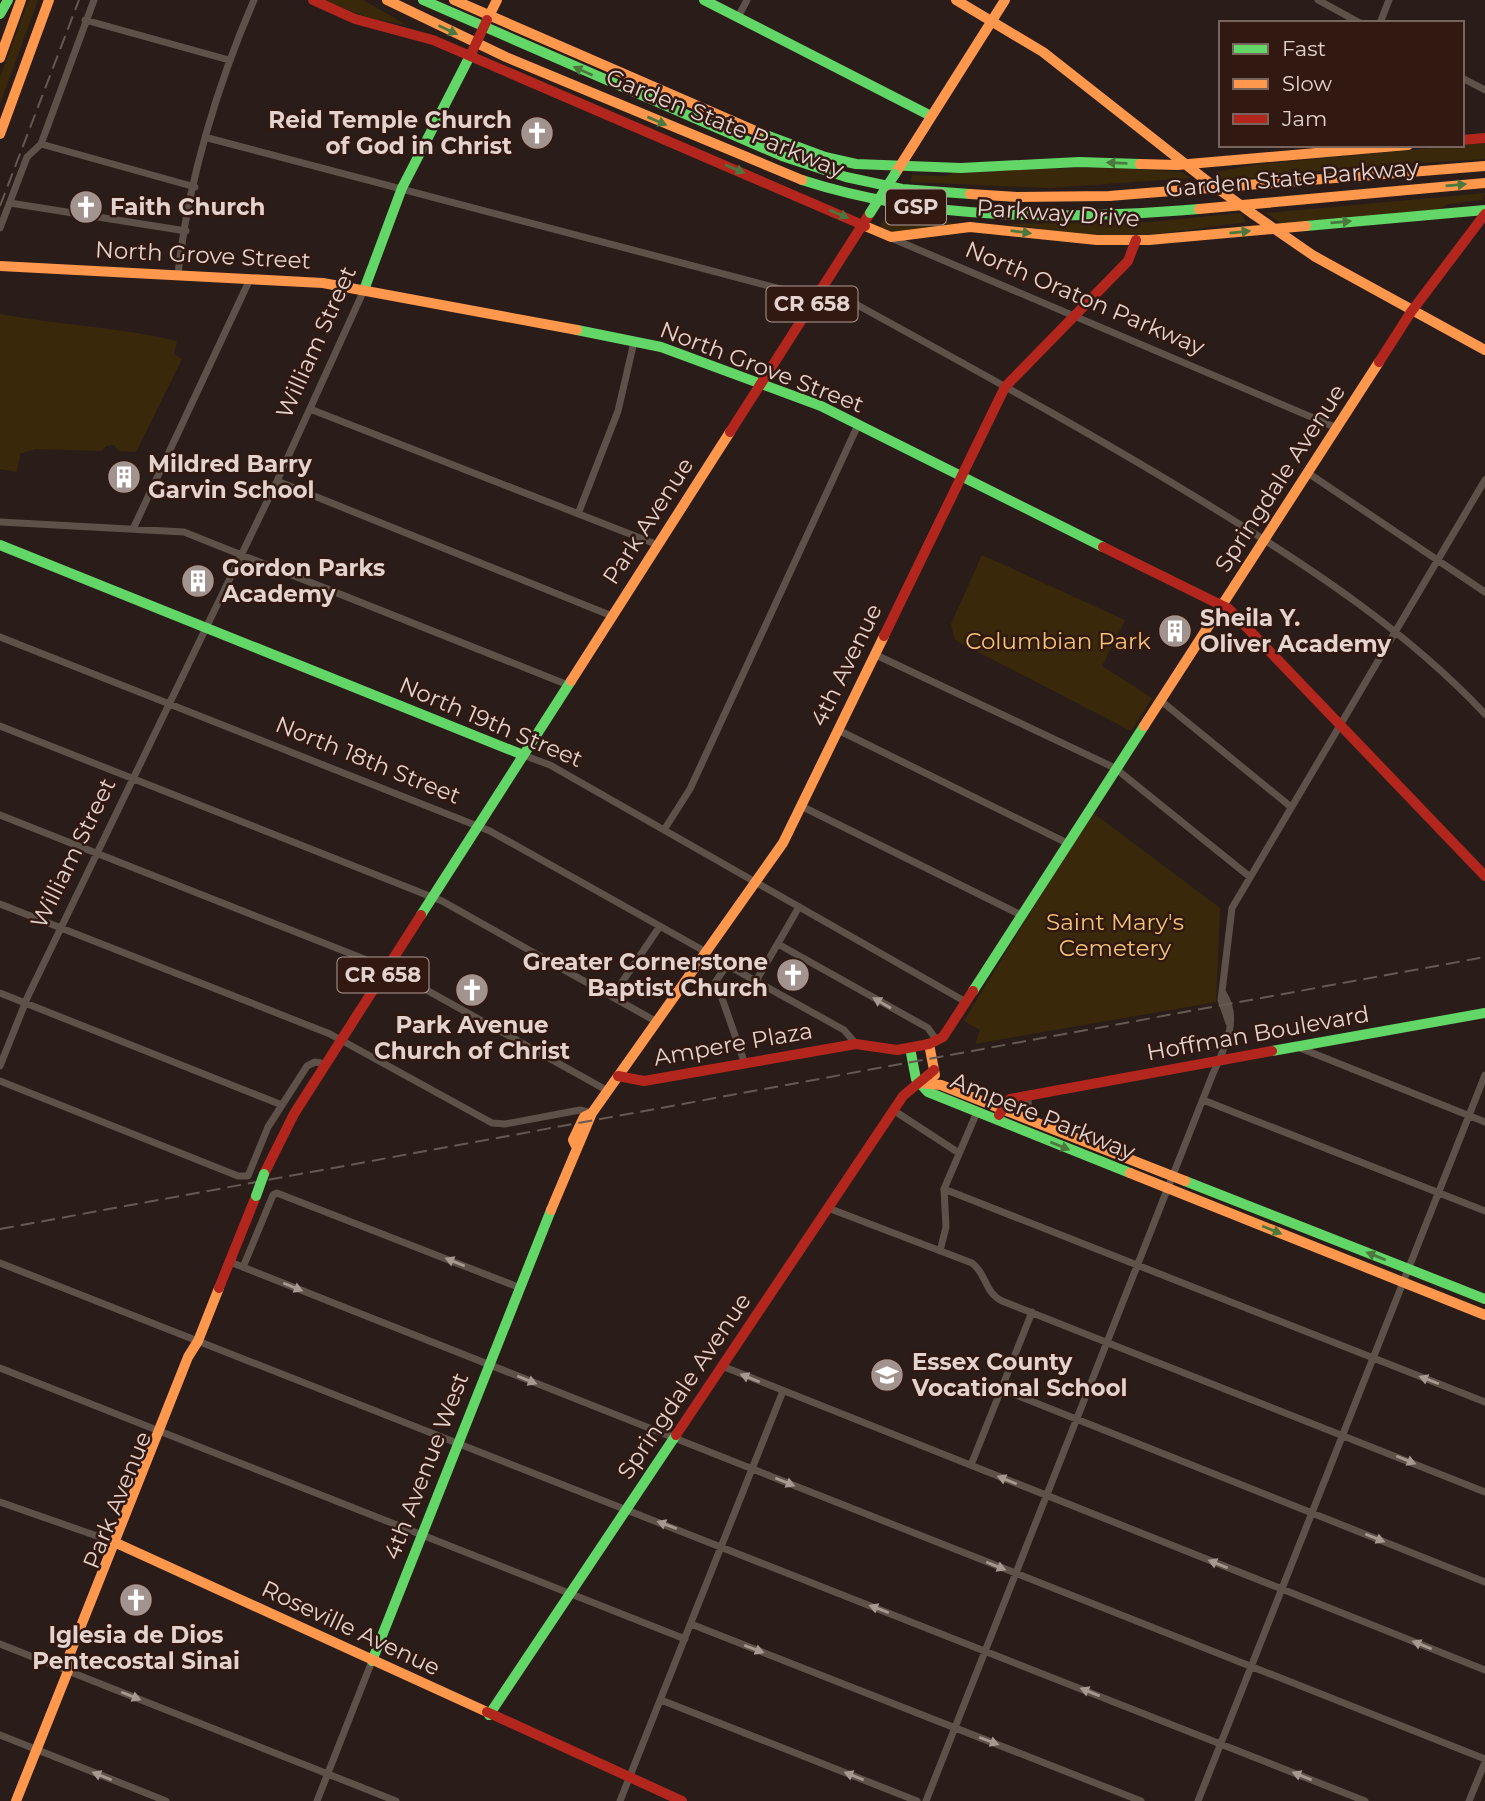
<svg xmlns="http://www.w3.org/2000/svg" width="1485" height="1801" viewBox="0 0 1485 1801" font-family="Montserrat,sans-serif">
	<rect width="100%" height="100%" fill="#2a1d19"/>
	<path fill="#3a280b" d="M29,0H38L0,104V77Z
		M322,0H363L407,25L372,19Z
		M1485,143V159L1353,167L1223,181L1216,172L1258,164Z
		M1098,167L1181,172L1191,178L1049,188L911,182L912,175L946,176L956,172Z
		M1485,193L1483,200L1448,204L1440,209L1283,225L1266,213Z
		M1241,213L1246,222L1150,235H1086L1006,224L1150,222Z
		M887,214L956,223L893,234L880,227Z
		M0,314C59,325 119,327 177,341L174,354L182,359L136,452L119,451L114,445L106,446L102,451L36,449L20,454L17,472L0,469Z
		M982,555L1125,620L1102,666L1152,698L1131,731L955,640L951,624Z
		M1092,812L1220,908L1216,1002L975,1044L980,1030L964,1021Z"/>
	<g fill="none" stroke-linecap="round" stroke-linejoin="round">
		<path stroke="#5e5149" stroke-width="7" d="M1318,0L1360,23
			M738,17L747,0
			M85,20L229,60
			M1380,23L1389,0
			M1462,78L1485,90
			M208,138L815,298
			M41,144L195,187
			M41,144L94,0
			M10,203L186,231
			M0,228L27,157L41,144
			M891,238L1337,428
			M178,275C187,184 218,83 254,0
			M823,286C955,359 1087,430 1215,509C1311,568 1407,631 1485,714
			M310,409L658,545
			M1308,473L1485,592
			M277,481L612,616
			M578,514L618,411L634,342
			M0,522L184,532L568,685
			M133,529L250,279
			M0,637L490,831L706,952
			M874,654L1115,768L1250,877
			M1160,700L1291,807
			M0,726L442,901L657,1022
			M838,730L1067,843
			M523,755L550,765L966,1002
			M801,806L1021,915
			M0,815L387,968L608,1091
			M664,830L690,789L858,425
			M0,904L330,1034L492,1123L505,1124L580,1110L592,1113
			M778,944L928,1028L937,1041
			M756,981L799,907
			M0,993L282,1105
			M612,997L660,926
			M1229,1023L1221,1000L1232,908L1485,480
			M1300,1048L1485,1122
			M745,1064L716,981L727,965L844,1030L856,1044
			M0,1066L28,996L277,481L364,290
			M0,1081L238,1176H248L268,1127L307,1066L315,1062L326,1064
			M1028,1100L1029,1119
			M1203,1100L1485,1211
			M893,1110L959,1153
			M944,1189L1485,1402
			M828,1208L972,1263C987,1274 984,1292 1002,1301L1485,1492
			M940,1251L946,1227L944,1189L977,1112
			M230,1262L1485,1759
			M0,1263L1365,1801
			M243,1267L273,1195L277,1193L518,1287
			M722,1366L1485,1670
			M0,1368L685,1639
			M1001,1389L1485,1582
			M971,1465L1032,1312
			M0,1502L114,1542
			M691,1624L1141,1801
			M0,1644L396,1801
			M661,1700L917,1801
			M0,1735L166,1801
			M317,1801L372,1661
			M620,1801L783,1391
			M926,1801L1212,1076C1223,1050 1241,1021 1223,993
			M1198,1801L1485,1075
			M1469,1801L1485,1762"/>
		<path stroke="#63d668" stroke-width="10" d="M423,0L782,156L846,177L902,189L970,194
			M704,0L931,116
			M0,14L8,0
			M758,132L825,157L856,164L961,168L1079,162L1140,164
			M802,180C929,221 1067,220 1199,209
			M1306,226L1485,210
			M364,290L402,188L472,52
			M577,330L661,347L821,406L1103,547
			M0,545L523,755
			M421,915L571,681
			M973,991L1144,726
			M910,1048L916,1079L928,1092L1130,1173
			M1272,1051L1485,1013
			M1185,1181L1485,1299
			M372,1661L551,1210
			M489,1715L676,1435"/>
		<path stroke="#ff974d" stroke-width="10" d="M387,0L506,57L802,180
			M454,0L758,132
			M956,0L1043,52L1203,178
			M487,20L497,0
			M0,58L21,0
			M0,134L49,0
			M1140,164L1177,165L1408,145
			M895,174L1005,0
			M970,194L1017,197L1109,196L1485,166
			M1199,209L1485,183
			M1253,214L1314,256L1485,350
			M865,226L891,237L970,227L1097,240H1149L1306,226
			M0,266L323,283L577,330
			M571,681L730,432
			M1144,726L1379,362
			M929,1044L935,1075
			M920,1083L941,1085L1185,1181
			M576,1146L573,1140L584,1117L592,1113L783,843L884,636
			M1130,1173L1485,1315
			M551,1210L592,1113
			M114,1542L487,1712
			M16,1801L68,1671L69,1656L188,1357L198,1341L219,1288"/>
		<path stroke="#b3261e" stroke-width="10" d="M313,0L355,19L433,40L865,226
			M1462,140L1485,138
			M1379,362L1411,312L1485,214
			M730,432L870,213
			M1103,547L1229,609L1485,876
			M884,636L1005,387L1128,261L1136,240
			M618,1076L644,1081L856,1044L897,1050L929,1044L943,1037L973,991
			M999,1115L1010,1099L1272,1051
			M264,1174L294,1114L421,915
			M219,1288L256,1196
			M676,1435L903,1096L934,1070
			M487,1712L682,1801"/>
		<path stroke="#655954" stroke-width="2" stroke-dasharray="14 7" stroke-linecap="butt" d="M0,206L79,0
			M0,1229L1485,957"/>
		<path stroke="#63d668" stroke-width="10" d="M870,213L895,174
			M256,1196L264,1174"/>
		<path stroke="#ff974d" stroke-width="10" d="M1203,178L1253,214"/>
		<path stroke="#b3261e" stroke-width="10" d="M472,52L487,20"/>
	</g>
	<defs><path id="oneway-solid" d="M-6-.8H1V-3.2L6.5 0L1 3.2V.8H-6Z" transform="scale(1.75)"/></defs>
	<g fill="#4a783d">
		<use href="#oneway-solid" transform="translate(448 30) rotate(25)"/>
		<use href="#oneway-solid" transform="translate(583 71) rotate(-156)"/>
		<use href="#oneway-solid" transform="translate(657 121) rotate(23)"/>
		<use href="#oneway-solid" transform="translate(1117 163) rotate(-178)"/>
		<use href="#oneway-solid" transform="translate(735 169) rotate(23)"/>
		<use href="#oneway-solid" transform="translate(1456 185) rotate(-5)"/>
		<use href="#oneway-solid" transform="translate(839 214) rotate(23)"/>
		<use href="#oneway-solid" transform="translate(1341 222) rotate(-5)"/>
		<use href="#oneway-solid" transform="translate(1021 232) rotate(7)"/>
		<use href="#oneway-solid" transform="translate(1240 232) rotate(-6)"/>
		<use href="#oneway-solid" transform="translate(1060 1146) rotate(22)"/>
		<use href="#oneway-solid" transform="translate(1272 1230) rotate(22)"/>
		<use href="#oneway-solid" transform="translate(1376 1256) rotate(-158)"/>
	</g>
	<g fill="#a79892">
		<use href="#oneway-solid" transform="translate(882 1003) rotate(-150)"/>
		<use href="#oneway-solid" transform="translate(455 1262) rotate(-158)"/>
		<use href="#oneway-solid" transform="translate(293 1287) rotate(22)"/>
		<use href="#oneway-solid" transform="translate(750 1378) rotate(-158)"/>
		<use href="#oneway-solid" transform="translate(527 1380) rotate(22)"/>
		<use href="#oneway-solid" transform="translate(1429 1380) rotate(-159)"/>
		<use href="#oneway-solid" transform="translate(1406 1460) rotate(22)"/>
		<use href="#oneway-solid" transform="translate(1007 1480) rotate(-158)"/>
		<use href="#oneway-solid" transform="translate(785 1482) rotate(22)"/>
		<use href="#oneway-solid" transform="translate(667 1525) rotate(-159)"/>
		<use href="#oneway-solid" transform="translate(1375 1538) rotate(22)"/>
		<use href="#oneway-solid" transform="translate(1218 1564) rotate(-158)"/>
		<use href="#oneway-solid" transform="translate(996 1566) rotate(22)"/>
		<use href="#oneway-solid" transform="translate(879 1609) rotate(-159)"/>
		<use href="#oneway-solid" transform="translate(1422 1645) rotate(-158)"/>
		<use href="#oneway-solid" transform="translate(754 1649) rotate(21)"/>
		<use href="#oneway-solid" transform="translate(1090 1692) rotate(-158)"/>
		<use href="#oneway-solid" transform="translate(131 1696) rotate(22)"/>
		<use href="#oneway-solid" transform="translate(989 1741) rotate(21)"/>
		<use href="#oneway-solid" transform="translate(102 1776) rotate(-158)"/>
		<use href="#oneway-solid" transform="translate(854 1776) rotate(-158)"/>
		<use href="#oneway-solid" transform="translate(1302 1776) rotate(-158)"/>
	</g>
	<defs>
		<g id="church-disc" transform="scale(1.75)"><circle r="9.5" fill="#a2938e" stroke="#311912"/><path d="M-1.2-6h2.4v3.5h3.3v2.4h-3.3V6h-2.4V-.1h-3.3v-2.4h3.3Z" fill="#fff"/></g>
		<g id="building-disc" transform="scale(1.75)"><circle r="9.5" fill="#a2938e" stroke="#311912"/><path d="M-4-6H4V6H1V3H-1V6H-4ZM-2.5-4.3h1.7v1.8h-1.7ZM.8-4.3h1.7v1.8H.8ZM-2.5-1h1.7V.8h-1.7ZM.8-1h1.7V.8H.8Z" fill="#fff"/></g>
		<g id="school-disc" transform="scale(1.75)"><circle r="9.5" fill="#a2938e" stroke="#311912"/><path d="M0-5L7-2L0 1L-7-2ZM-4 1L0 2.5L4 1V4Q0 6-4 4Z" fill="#fff"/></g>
	</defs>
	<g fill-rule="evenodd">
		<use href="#church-disc" x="537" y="133"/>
		<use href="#church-disc" x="86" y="207"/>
		<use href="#building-disc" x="124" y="477"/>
		<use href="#building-disc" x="198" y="581"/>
		<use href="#building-disc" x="1175" y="631"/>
		<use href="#church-disc" x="793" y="975"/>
		<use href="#church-disc" x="472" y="990"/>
		<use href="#school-disc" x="887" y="1375"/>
		<use href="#church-disc" x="136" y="1600"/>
	</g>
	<g text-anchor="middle" stroke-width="5" stroke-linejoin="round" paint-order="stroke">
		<g fill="#311912" stroke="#ae9a95" stroke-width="2">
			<rect x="886" y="189.5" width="60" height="35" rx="5"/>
			<rect x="766.5" y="286.5" width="91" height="35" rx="5"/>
			<rect x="337.5" y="957.5" width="91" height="35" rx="5"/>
		</g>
		<g font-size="21" font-weight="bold" fill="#e3d2cd">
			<text x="916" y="214">GSP</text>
			<text x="812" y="311">CR 658</text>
			<text x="383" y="982">CR 658</text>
		</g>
		<g font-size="23" font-weight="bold" fill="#e3d2cd" stroke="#311912" text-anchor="start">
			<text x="512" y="128" text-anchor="end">Reid Temple Church<tspan x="512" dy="26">of God in Christ</tspan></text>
			<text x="110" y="215">Faith Church</text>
			<text x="148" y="472">Mildred Barry<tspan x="148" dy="26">Garvin School</tspan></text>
			<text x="222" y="576">Gordon Parks<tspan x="222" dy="26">Academy</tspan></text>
			<text x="1200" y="626">Sheila Y.<tspan x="1200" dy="26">Oliver Academy</tspan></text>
			<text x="768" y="970" text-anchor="end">Greater Cornerstone<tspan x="768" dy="26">Baptist Church</tspan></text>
			<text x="472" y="1033" text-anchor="middle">Park Avenue<tspan x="472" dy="26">Church of Christ</tspan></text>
			<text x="912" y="1370">Essex County<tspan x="912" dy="26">Vocational School</tspan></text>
			<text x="136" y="1643" text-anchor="middle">Iglesia de Dios<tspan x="136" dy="26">Pentecostal Sinai</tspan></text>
		</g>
		<g font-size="23" fill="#e3d2cd" stroke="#311912">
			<text transform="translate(725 123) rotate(22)" y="8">Garden State Parkway</text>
			<text transform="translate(1292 178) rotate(-5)" y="8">Garden State Parkway</text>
			<text transform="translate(1058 213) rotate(4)" y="8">Parkway Drive</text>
			<text transform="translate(203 255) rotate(3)" y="8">North Grove Street</text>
			<text transform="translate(1085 298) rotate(23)" y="8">North Oraton Parkway</text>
			<text transform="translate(316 342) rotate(-66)" y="8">William Street</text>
			<text transform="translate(762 367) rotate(21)" y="8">North Grove Street</text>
			<text transform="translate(1280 478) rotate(-57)" y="8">Springdale Avenue</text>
			<text transform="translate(648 521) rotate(-57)" y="8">Park Avenue</text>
			<text transform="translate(846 665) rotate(-64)" y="8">4th Avenue</text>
			<text transform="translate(491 722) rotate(23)" y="8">North 19th Street</text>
			<text transform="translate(368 760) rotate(22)" y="8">North 18th Street</text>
			<text transform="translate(73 853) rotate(-64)" y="8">William Street</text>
			<text transform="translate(1258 1033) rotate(-10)" y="8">Hoffman Boulevard</text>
			<text transform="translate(733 1044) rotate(-10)" y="8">Ampere Plaza</text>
			<text transform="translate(1043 1116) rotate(22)" y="8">Ampere Parkway</text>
			<text transform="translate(684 1386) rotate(-56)" y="8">Springdale Avenue</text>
			<text transform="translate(426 1466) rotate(-69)" y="8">4th Avenue West</text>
			<text transform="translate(117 1500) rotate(-68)" y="8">Park Avenue</text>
			<text transform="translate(351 1628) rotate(25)" y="8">Roseville Avenue</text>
		</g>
		<g font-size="23" fill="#f3c376" stroke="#311912">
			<text x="1058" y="649">Columbian Park</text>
			<text x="1115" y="930">Saint Mary's<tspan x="1115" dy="26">Cemetery</tspan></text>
		</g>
	</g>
	<rect x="1219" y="21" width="245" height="126" fill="#311912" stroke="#78635d" stroke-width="2"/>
	<rect x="1233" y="44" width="35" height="10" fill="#63d668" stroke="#78635d" stroke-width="2"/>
	<text x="1282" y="56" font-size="21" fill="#e3d2cd">Fast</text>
	<rect x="1233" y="79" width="35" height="10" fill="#ff974d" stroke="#78635d" stroke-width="2"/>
	<text x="1282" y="91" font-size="21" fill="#e3d2cd">Slow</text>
	<rect x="1233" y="114" width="35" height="10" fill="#b3261e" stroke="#78635d" stroke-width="2"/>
	<text x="1282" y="126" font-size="21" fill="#e3d2cd">Jam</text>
</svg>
